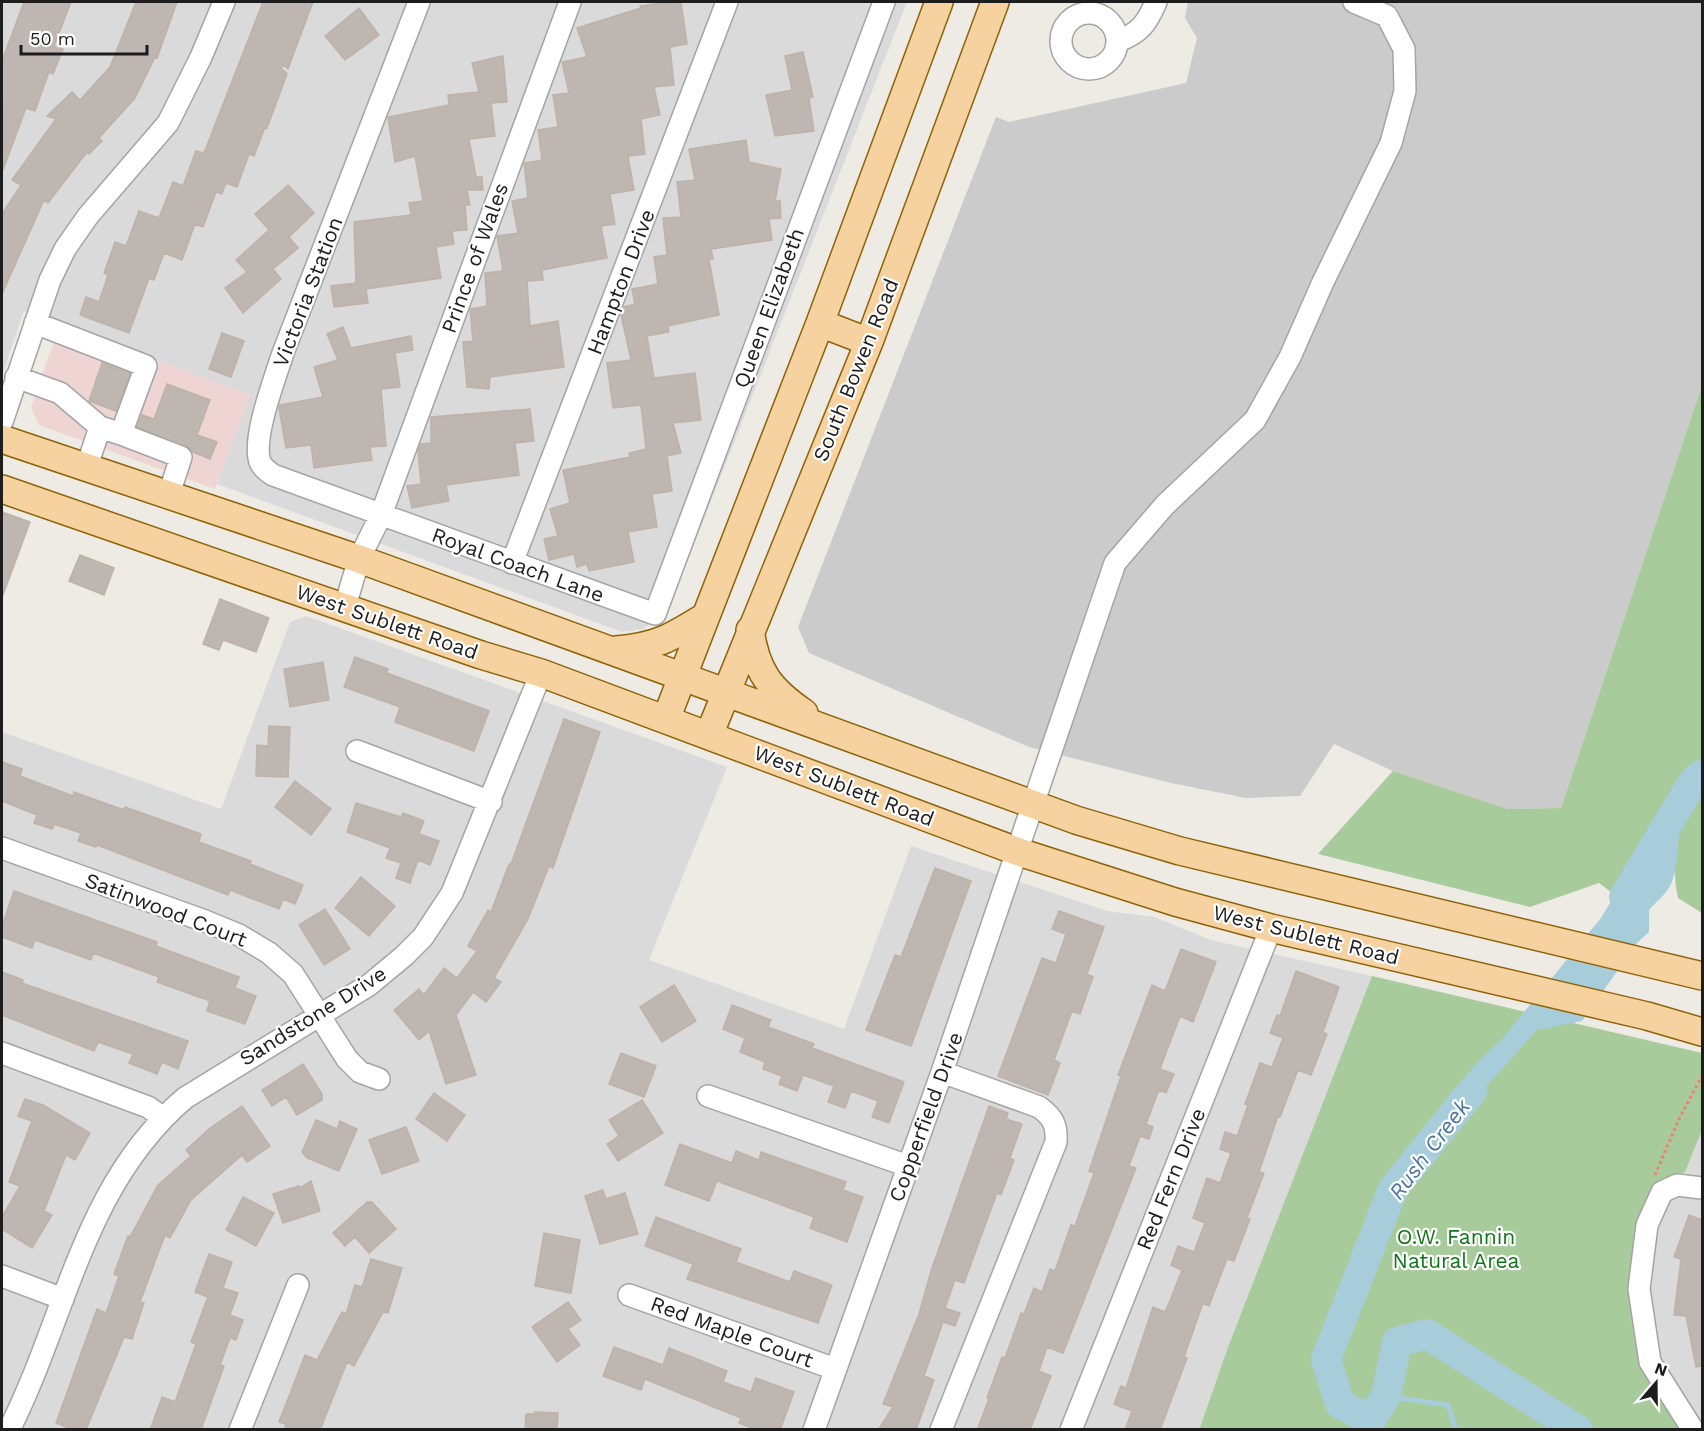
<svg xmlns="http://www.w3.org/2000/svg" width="1704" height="1431" viewBox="0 0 1704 1431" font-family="'Work Sans',sans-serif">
	<rect width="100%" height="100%" fill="#eeeae4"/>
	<path fill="#dbdada" d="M2,2H907L673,598L664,615L643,629L622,632L217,484L250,395L24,311L2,376Z
		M306,616L727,767L649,960L844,1029L911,846L1107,911L1154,917L1211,940L1372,976L1228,1347L1199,1429L2,1430V732L221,809L290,622Z
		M1702,1130V1429L1673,1414L1632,1265L1653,1186L1685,1172Z"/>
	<path fill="#eed5d4" d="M60,324L250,395L215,489L39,425L31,408Z"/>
	<path fill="#cbcbcb" d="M1188,2H1702V385L1561,808L1508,809L1393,771L1334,744L1300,796L1246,798L1171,783L1029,747L809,653L798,627L996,117L1009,122L1186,83L1197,38L1185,18Z"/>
	<path fill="#a8cb9b" d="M1702,385V913L1678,898C1671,866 1675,830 1685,799L1675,793L1659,821L1658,847L1615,895L1599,883L1530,907L1318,854L1393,771L1508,809L1561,808Z
		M1372,976L1702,1053V1130L1685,1172L1653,1186L1632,1265L1641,1357L1683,1429L1199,1430L1228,1347Z"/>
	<path fill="#a6cdd9" d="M1675,792L1685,799C1676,826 1681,860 1671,884C1667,893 1656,902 1649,910V932L1637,943L1582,1021L1537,1030L1451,1125L1442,1119C1455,1087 1474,1062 1501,1040L1601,918L1615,895L1659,847V821Z"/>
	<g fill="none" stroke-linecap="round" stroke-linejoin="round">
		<path stroke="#a6cdd9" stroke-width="5" d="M1386,1396L1448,1405L1456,1430"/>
		<path stroke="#a6cdd9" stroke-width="30" d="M1624,897L1693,782L1702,774
			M1472,1091L1393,1189L1326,1359L1340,1404L1371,1420L1386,1396L1397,1342L1427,1334L1578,1430"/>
	</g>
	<path fill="#beb6b0" stroke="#bfb2a7" stroke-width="1.5" d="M24,2H71L54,46L63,49L53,74L49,72L35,111L26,108L3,170L2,61Z
		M136,2H177L157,58L155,57L135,98L99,138L102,141L89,154L87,152L48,203L44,200L2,294V214L21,185L12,180L56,119L47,116L72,92L80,100L110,67Z
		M263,2H313L288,69L284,65L281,68L287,74L267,128L265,127L254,156L249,154L237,187L226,183L222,194L216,192L203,227L195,224L182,260L164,253L154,280L149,278L129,333L80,315L86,297L99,302L108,275L104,273L115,242L126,246L139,211L159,218L173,182L183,186L196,151L204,153Z
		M669,2H681L687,44L670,47L674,85L654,87L660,115L641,119L645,154L628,156L634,190L610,194L615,224L601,226L607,258L542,270L543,280L527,281L530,326L558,321L564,367L490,377L489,389L467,387L463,342L473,341L470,309L487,306L485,273L503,271L497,236L518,233L512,201L528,198L524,163L542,160L538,130L558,127L553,95L569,93L562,62L587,57L577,28L641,8L640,6Z
		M359,8L379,35L345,60L325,36Z
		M803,52L813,97L809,98L814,131L775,136L766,95L792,90L785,56Z
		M503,56L507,102L491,103L495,136L469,139L476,177H482L483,190H467L470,205H465L467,230L452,231L454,244L436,247L441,278L366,289L368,303L334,307L331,286L356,283L354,222L411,215L409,203L423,201L415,156L395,162L388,117L449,105L448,95L479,92L472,63Z
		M746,140L749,162L781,169L775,201H780L781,218L769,219L772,240L711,249L713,259H709L719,315L668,326L669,332L647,336L654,378L695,373L701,420L673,423L681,453L667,456L672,491L652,494L657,527L628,532L634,562L589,571L587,564L577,567L574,554L549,560L544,539L558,536L550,509L570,503L563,470L630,457L629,453L646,449L641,405L613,408L607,363L631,360L621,315L624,307L635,304L632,289L658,284L654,257L667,255L663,218L681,217L677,182L695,180L689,149Z
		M288,185L314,213L289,237L298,248L273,269L281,279L243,313L225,288L247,272L236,260L269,230L255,214Z
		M343,327L351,348L411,336L413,350L395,353L400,387L381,389L386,446L370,447L372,460L314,468L311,445L286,448L279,408L280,405L323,397L314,367L338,360L327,334Z
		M222,333L244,341L231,377L209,369Z
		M102,363L130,373L116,411L89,401Z
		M167,384L210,400L197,435L217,442L210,459L193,452L186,445L137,427L142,415L154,419Z
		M530,409L534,441L515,443L519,475L446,485L449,501L412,508L407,486L421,484L418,450L421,444L431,443V417Z
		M2,512L30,522L3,595L2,594Z
		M80,555L114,568L104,595L69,581Z
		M220,599L269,618L256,652L223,640L219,650L203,644Z
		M355,657L388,669L387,673L489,711L474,751L395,722L400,707L344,687Z
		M323,662L329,700L290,707L284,669Z
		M564,719L600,732L553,868L549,866L528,919L494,978L501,982L486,1002L473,992L456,1015L476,1075L446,1084L429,1031L419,1040L394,1010L419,989L424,995L444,968L457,978L477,951L468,946L488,910L491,912L509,864H511Z
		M269,726L290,727L288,777L256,776L257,745L268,746Z
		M2,762L22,769L20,776L73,796L74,792L124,810L125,807L201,834L199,842L251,861L250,864L303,885L295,904L283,899L279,909L230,890L228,895L97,845L96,847L78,841L81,833L54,824L52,829L34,823L37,815L2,801Z
		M295,781L331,809L311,835L275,807Z
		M356,803L401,817L403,813L424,821L419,834L439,841L430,865L418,860L410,883L396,878L401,863L386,858L390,848L347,832Z
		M935,868L971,881L911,1046L866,1030L895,955L901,957Z
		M361,877L395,906L369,936L335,908Z
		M14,891L157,942L156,946L239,977L235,988L256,996L245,1024L207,1011L210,1001L157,982L159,977L93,953L91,960L35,940L32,948L2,937V926Z
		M325,909L350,949L324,965L299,925Z
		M1059,911L1104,927L1087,974L1093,977L1080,1014L1072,1011L1054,1060L1060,1063L1048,1095L998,1076L1042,958L1056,963L1066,934L1052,929Z
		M1181,949L1216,962L1193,1022L1180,1016L1160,1069L1174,1074L1166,1093L1159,1090L1146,1124L1153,1127L1149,1139L1140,1136L1129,1166L1136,1168L1063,1353L1047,1347L1039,1371L1051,1376L1030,1430H977L989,1399L987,1398L1002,1357L1005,1358L1021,1313L1024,1314L1034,1288L1042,1292L1050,1269L1055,1271L1071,1225L1075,1226L1094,1173L1089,1171L1121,1076L1118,1075L1152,985L1165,991Z
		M1296,971L1339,987L1323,1032L1327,1034L1311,1075L1298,1070L1280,1117L1278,1116L1259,1172L1264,1173L1247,1218L1250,1219L1234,1261L1227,1259L1209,1306L1203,1303L1184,1357L1187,1358L1160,1430H1125L1132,1411L1114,1404L1121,1386L1126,1388L1153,1307L1165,1312L1170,1301L1182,1270L1171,1265L1178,1246L1194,1252L1205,1223L1193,1218L1201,1195L1207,1178L1220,1183L1231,1153L1220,1149L1225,1132L1237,1136L1248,1105L1245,1104L1260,1063L1272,1067L1283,1038L1270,1033L1277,1015L1280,1016Z
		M2,972L23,980L22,983L188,1041L178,1069L162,1062L157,1074L129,1063L133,1054L98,1042L94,1051L2,1015Z
		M674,985L696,1021L662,1042L640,1007Z
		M732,1005L771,1020L768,1027L814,1044L812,1048L904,1082L889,1123L872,1117L878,1101L851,1091L845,1108L828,1102L834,1086L803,1075L797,1091L779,1084L782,1076L763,1069L765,1062L740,1052L745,1038L723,1029Z
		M621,1053L656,1066L644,1097L609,1084Z
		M303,1064L322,1094V1100L297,1115L286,1097L272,1106L262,1090Z
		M434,1093L465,1115L447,1141L416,1119Z
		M25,1099L43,1105L90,1133L75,1160L66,1155L44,1211L52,1215L32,1248L2,1229V1217L20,1186L9,1182L32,1121L18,1116Z
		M642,1100L663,1133L618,1161L607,1144L619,1136L609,1120Z
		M242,1106L270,1146L247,1162L242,1155L191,1200L170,1238L165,1235L140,1302L144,1303L132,1339L124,1337L86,1430H74L56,1423L97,1309L106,1313L119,1276L114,1274L128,1236L130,1237L158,1185L191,1156L186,1150L210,1128Z
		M989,1106L1008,1113L1006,1119L1022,1124L1010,1158L1014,1160L1001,1195L997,1193L964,1283L955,1280L945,1308L960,1313L955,1326L943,1322L924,1376L934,1380L916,1430H878L893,1407L883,1404L919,1314L931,1271Z
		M316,1120L337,1129L340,1121L357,1129L339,1171L307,1158L302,1152Z
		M406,1127L419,1161L382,1174L369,1140Z
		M680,1144L732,1163L736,1151L759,1160L761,1152L846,1182L843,1190L863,1197L847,1242L810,1228L814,1217L717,1181L709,1201L665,1185Z
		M311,1181L320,1211L283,1223L273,1194L299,1186L300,1188Z
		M603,1190L606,1199L625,1193L638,1234L600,1244L585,1196Z
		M243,1197L274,1213L256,1246L226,1230Z
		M367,1202H372L396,1229L369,1253L355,1237L345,1246L333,1233Z
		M1689,1215L1702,1220V1366L1696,1367L1686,1316L1674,1315L1681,1259L1674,1257Z
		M656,1217L741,1249L736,1262L790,1282L794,1271L832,1285L818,1323L687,1279L693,1264L645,1246Z
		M544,1233L580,1240L571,1293L535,1286Z
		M209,1254L232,1262L223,1288L238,1293L230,1315L243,1320L236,1340L230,1338L220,1365L224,1366L201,1430H150L162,1397L175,1402L196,1344L191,1342L208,1297L195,1292Z
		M371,1259L402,1268L388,1313L383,1312L354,1366L347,1362L320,1430H284L286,1424L279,1422L305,1355L317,1360L342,1312L346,1314L355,1285L362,1287Z
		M568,1302L581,1320L568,1329L580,1345L557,1362L532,1327Z
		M614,1347L663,1365L669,1348L727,1371L723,1382L751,1392L756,1378L794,1392L780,1430H757L739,1423L741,1418L645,1379L641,1390L603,1376Z
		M535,1412L558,1413L557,1430H525L526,1414H535Z"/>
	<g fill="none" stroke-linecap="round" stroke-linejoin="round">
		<g stroke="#a4a4a4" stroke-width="24">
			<path id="minor" d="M419,2L283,353C275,378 254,433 259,458C260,466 267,471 273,475L655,614L884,2
				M1061 41a28 28 0 1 1 56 0a28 28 0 1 1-56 0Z
				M1118,41C1140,33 1147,23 1156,2
				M16,377L60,393L100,427L121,434L146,366L35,323
				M2,422L50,280L65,249L88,216L168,123L201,57L224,2
				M121,434L181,457L169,494
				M87,466L100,427
				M512,563L727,2
				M345,606L359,559L381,515L570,2
				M357,751L491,802
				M2,848L205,921L239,935L269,953L293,974L347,1059L360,1072L379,1079
				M2,1053L148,1107L162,1117
				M708,1096L908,1166
				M2,1276L63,1299
				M629,1295L835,1369
				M9,1430C67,1315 83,1185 185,1098L369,985L404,956L423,937L452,893L541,673
				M240,1430L298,1285
				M814,1430L942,1072L1115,563L1165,505L1255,420L1290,357L1323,282L1391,143L1405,91L1404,49L1387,16L1354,2
				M941,1430L1056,1142C1057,1125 1053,1117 1039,1107L942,1072
				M1071,1430L1271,928
				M1693,1430L1650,1362L1639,1289L1647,1225L1662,1192L1677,1185L1702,1188"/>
		</g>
		<g stroke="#8e6308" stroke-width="30">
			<path id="major" d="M820,323L869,342
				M2,439L359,559L1076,820L1180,851L1702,976
				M2,489L481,655L541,673L1019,852L1175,902L1271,928L1647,1016L1702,1032
				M750,630C756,671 769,689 804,713
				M616,650C657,647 672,637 706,616
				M666,719L820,323L939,2
				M709,735L869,342L995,2"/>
		</g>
		<path stroke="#f18071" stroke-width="3" stroke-dasharray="3 3" stroke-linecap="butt" d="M1655,1175L1679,1119L1702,1076"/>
		<use href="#minor" stroke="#fff" stroke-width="21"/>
		<use href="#major" stroke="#f6d2a0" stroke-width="27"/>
	</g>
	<g text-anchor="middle" stroke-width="4.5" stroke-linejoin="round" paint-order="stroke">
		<g font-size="21" fill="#1d1d1d" stroke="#fff">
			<text transform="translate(475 258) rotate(-70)" y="7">Prince of Wales</text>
			<text transform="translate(621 282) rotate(-69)" y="7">Hampton Drive</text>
			<text transform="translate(308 292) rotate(-69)" y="7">Victoria Station</text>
			<text transform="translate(769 308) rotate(-70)" y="7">Queen Elizabeth</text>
			<text transform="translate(856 370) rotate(-68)" y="7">South Bowen Road</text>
			<text transform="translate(518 565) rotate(20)" y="7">Royal Coach Lane</text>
			<text transform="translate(387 622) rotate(19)" y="7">West Sublett Road</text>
			<text transform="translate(844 786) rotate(21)" y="7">West Sublett Road</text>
			<text transform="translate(166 910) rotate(21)" y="7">Satinwood Court</text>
			<text transform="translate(1306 935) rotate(14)" y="7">West Sublett Road</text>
			<text transform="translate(313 1016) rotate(-32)" y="7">Sandstone Drive</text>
			<text transform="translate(926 1117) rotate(-70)" y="7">Copperfield Drive</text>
			<text transform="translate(1171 1179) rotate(-68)" y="7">Red Fern Drive</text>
			<text transform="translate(732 1332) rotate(20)" y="7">Red Maple Court</text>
		</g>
		<g font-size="21" fill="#12751b" stroke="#fff">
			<text x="1456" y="1244">O.W. Fannin<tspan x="1456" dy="24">Natural Area</tspan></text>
		</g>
		<g font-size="22" font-style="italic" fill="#4c75a0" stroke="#fff">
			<text transform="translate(1429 1149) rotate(-53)" y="8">Rush Creek</text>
		</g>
	</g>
	<rect width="1704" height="1431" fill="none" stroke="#1d1d1d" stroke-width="6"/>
	<g transform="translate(1656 1383) rotate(20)" stroke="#ffffff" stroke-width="4.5" paint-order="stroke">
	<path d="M0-4.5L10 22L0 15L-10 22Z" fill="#1d1d1d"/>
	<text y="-9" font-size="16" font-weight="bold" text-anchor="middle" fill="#1d1d1d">N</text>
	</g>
	<path d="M21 45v9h126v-9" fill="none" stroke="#1d1d1d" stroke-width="3"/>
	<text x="30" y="45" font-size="18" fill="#1d1d1d" stroke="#ffffff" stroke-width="4.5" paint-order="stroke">50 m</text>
</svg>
